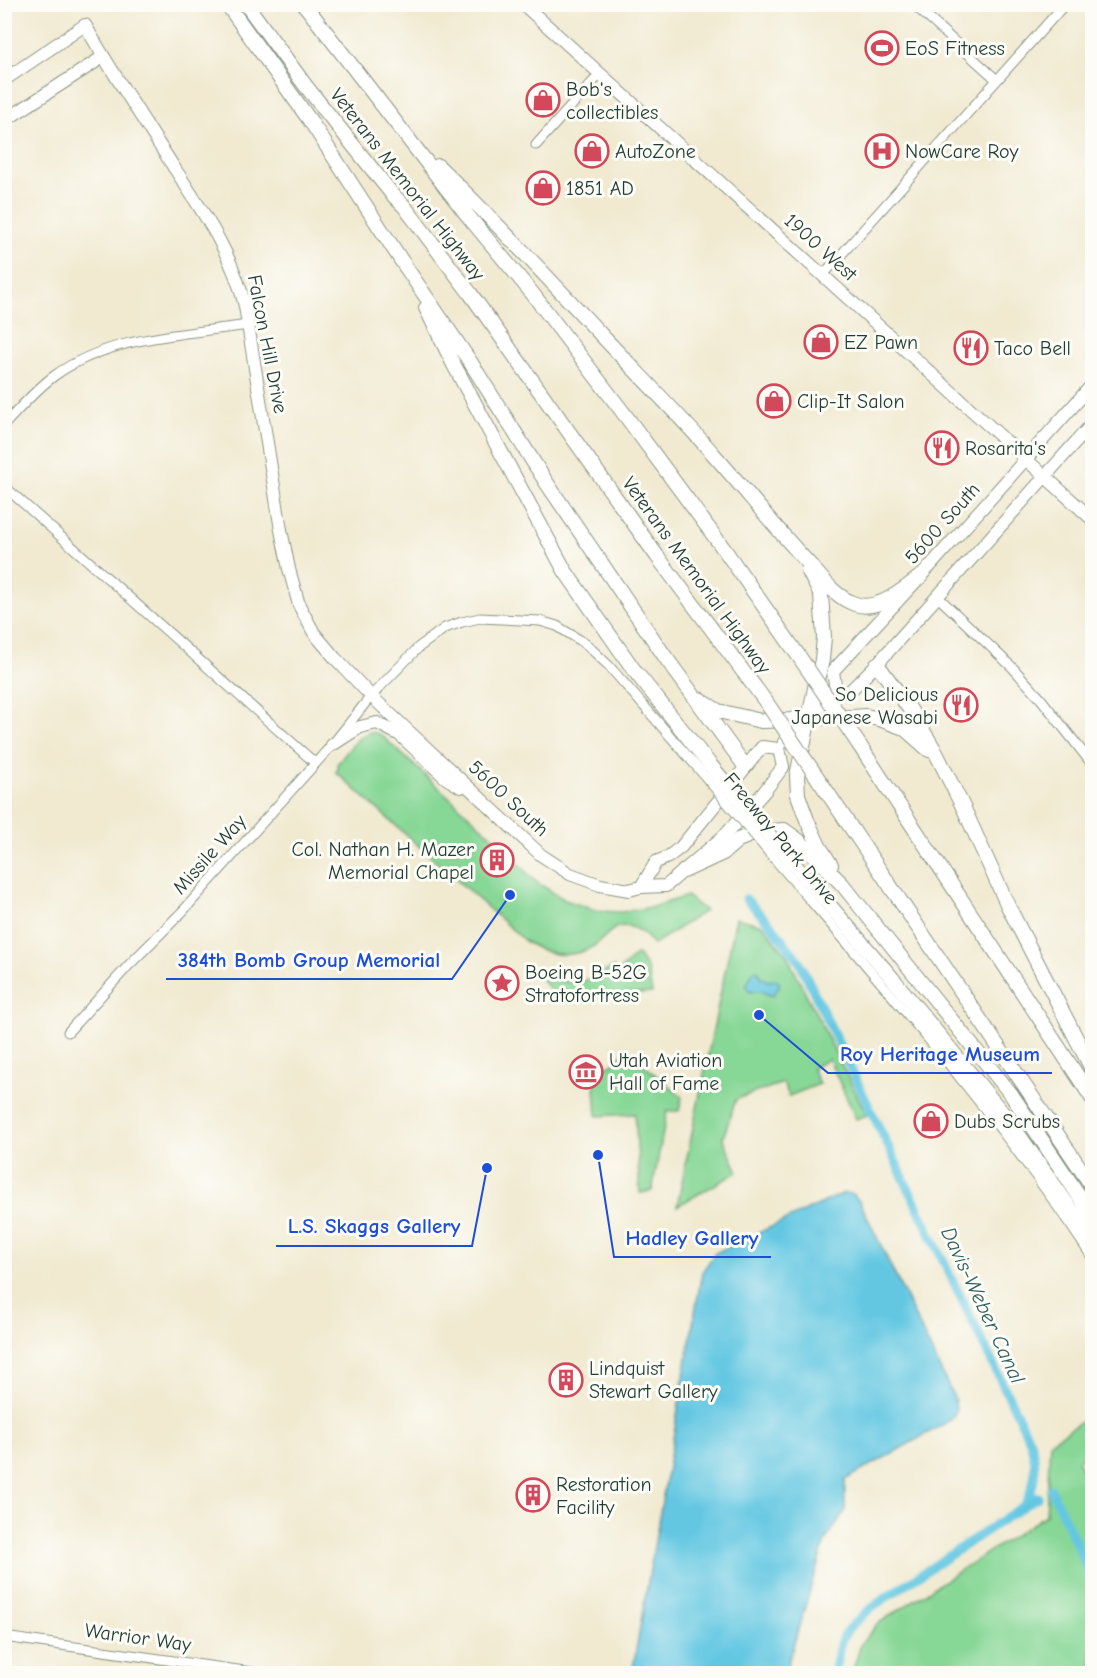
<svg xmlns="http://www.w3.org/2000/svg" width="1097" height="1678" viewBox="0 0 1097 1678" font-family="'Comic Neue',sans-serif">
	<rect width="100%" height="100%" fill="#fdfcf7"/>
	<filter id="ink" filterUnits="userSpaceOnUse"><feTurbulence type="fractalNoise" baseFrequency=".0167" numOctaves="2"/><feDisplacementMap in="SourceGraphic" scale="12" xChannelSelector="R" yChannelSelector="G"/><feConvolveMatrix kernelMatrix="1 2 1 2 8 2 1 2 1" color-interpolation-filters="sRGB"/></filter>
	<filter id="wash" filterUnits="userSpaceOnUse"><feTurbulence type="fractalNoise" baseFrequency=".008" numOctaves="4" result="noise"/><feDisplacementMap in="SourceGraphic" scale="24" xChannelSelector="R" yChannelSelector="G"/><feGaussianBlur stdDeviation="1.35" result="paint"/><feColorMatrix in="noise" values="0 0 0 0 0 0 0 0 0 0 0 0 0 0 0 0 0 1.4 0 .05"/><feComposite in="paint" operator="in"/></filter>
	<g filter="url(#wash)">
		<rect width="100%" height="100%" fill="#f1ead1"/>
		<path fill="#87d796" stroke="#538a65" stroke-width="1.5" d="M370,732L380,734L496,840L536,882L565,900L598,911L621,912L653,907L687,896L705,911L653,945C646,934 633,923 618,927C609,930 601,942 592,947C569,960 547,955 526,942L336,772L338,769L337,764L339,762C347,752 357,736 370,732Z
			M736,918L763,925L786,954L867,1115L856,1119L829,1059L812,1068L819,1084L789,1096L783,1083L736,1099L723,1138L738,1172L677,1206Z
			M637,954L647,968L652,993L553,999C550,984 544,985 537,972C548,976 561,982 574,982C587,982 601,973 614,967L618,972Z
			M626,1050L682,1097L679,1111H667L652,1191L640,1193L635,1114L597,1116L594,1073L614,1063Z
			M1092,1415V1451L1078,1461L1092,1493V1673H852L861,1644L877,1624L1046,1515L1050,1442Z"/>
		<path fill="#64c7e2" stroke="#42828b" stroke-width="1.5" d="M755,970L759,972L761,978L769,981L776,980L779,982V987L776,990L773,996C763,994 764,988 750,992L746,985C750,980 750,974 755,970Z
			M844,1193L852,1194L860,1202L955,1400L956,1412L951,1420L845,1480V1511L825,1541L785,1673H632L702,1272L715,1253Z"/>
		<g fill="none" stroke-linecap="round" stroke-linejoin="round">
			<path stroke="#64c7e2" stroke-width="9" d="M746,899L772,926L799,961L1030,1441C1038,1466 1036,1482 1025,1505L872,1607L848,1629L840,1644L834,1674
				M1051,1489L1092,1578
				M1025,1505L1038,1497"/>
		</g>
	</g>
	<g filter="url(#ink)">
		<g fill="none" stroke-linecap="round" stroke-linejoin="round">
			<g stroke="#889482" stroke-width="11">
				<path id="minor" d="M913,4L997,80
					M1091,4L1092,6
					M536,145L600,74
					M823,275L1065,4
					M4,425C20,408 35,390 54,376C109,336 182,335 248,325
					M4,486L315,763
					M938,597L1012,667L1041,699L1092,764
					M767,850C880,982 997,1112 1092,1257
					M68,1032L129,965L183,911L332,745L371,696L419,647L445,628L462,622L480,618L540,621L557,626L586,644L609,666L704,775
					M4,1637L266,1674"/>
			</g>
			<g stroke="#889482" stroke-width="14">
				<path id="major" d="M523,4L1092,519
					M4,80L85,25C113,74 144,121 175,169C203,212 233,255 245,306L281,530L289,569L299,605L314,633L335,658L371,696L541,855L570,874L600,885L629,890L641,887L666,886L726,834L764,792L783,767L779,749
					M4,121L103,57
					M836,691L833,671L931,565L1092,385
					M784,742L836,691L849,692L877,664L1092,424
					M332,745L360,727L377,723L400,735L446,778L461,787
					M641,887L656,862L668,857L681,847L762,747L779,749"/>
			</g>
			<g stroke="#889482" stroke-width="16">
				<path id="highway" d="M227,4L311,122L403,263L471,363L546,482L666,658L745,766
					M246,4L305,85L392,194L404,206L470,293L657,556L766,702
					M304,4L468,216L532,293L625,415L726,552L807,668
					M438,166C496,222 551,281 606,340C642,378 680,416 715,456C747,492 777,530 811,566C823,580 837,598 855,604C878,612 902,590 920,577
					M426,308L454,365L565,571L634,670L711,766
					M808,570L821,595L824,637L822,660L815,688L797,776L798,795L807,820L819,846L831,865
					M877,664L909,708L934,749L964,809L1008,906L1092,1069
					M699,699L718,711L761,721L791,720L810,717L837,718L866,716L882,720L904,728L929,750
					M860,746L1092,1098
					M819,780L1092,1186
					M775,842L893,979L1009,1121L1092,1239
					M684,871L723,853L738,840L758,832L784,830L798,840L842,884L1011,1094L1092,1215"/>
			</g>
			<use href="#minor" stroke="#fff" stroke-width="9"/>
			<use href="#major" stroke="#fff" stroke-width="12"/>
			<use href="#highway" stroke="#fff" stroke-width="14"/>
			<g stroke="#889482" stroke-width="11" stroke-linecap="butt">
				<path id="minor-bridge" d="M704,775L767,850"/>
			</g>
			<g stroke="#889482" stroke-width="16" stroke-linecap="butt">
				<path id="highway-bridge" d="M807,668L860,746
					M766,702L819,780
					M711,766L775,842"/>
			</g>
			<use href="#minor-bridge" stroke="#fff" stroke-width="9"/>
			<use href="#highway-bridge" stroke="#fff" stroke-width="14"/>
		</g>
	</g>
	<defs>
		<g id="stadium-ring" transform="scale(1.725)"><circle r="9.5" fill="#fdfcf7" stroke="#d1495b" stroke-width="1.5"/><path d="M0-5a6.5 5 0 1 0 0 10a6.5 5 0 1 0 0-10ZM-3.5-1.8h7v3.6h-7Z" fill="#d1495b"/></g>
		<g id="shop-ring" transform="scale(1.725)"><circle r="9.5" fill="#fdfcf7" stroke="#d1495b" stroke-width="1.5"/><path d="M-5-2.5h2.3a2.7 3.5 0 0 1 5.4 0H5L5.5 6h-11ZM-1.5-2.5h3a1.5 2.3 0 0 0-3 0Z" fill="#d1495b"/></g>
		<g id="hospital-ring" transform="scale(1.725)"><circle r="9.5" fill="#fdfcf7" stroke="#d1495b" stroke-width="1.5"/><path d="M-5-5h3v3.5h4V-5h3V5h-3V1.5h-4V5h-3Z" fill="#d1495b"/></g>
		<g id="restaurant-ring" transform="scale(1.725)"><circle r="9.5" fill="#fdfcf7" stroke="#d1495b" stroke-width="1.5"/><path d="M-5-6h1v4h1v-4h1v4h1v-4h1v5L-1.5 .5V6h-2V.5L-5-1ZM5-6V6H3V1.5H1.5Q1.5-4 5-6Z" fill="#d1495b"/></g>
		<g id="building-ring" transform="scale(1.725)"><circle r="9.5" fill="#fdfcf7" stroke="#d1495b" stroke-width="1.5"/><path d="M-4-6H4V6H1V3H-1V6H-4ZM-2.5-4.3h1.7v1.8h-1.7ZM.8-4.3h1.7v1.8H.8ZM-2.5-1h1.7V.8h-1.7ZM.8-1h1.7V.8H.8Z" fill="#d1495b"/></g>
		<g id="sight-ring" transform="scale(1.725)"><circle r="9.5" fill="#fdfcf7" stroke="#d1495b" stroke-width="1.5"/><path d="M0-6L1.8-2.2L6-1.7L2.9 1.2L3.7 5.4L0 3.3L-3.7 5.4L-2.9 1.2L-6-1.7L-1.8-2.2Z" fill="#d1495b"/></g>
		<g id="museum-ring" transform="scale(1.725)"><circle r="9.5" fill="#fdfcf7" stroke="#d1495b" stroke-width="1.5"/><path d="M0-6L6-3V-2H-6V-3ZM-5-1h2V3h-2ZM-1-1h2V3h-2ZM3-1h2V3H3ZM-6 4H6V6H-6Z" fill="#d1495b"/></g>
	</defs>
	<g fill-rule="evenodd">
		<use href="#stadium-ring" x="882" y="48"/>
		<use href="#shop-ring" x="543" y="100"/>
		<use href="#shop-ring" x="592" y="151"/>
		<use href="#hospital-ring" x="882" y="151"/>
		<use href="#shop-ring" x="543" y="188"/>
		<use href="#shop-ring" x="821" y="342"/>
		<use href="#restaurant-ring" x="971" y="348"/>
		<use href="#shop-ring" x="774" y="401"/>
		<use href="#restaurant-ring" x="942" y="448"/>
		<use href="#restaurant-ring" x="961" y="705"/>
		<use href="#building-ring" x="497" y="860"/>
		<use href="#sight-ring" x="502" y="983"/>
		<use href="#museum-ring" x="586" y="1072"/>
		<use href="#shop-ring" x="931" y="1121"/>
		<use href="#building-ring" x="566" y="1380"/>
		<use href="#building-ring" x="533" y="1495"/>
	</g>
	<g text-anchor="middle" stroke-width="6" stroke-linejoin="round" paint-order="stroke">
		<g font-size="20" fill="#1f3d34" stroke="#fdfcf7" text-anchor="start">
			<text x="905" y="55">EoS Fitness</text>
			<text x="566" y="96">Bob's<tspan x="566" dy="23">collectibles</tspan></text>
			<text x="615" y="158">AutoZone</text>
			<text x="905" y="158">NowCare Roy</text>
			<text x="566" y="195">1851 AD</text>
			<text x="844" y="349">EZ Pawn</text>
			<text x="994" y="355">Taco Bell</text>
			<text x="797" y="408">Clip-It Salon</text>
			<text x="965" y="455">Rosarita's</text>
			<text x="938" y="701" text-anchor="end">So Delicious<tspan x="938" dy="23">Japanese Wasabi</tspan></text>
			<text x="474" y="856" text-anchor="end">Col. Nathan H. Mazer<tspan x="474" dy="23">Memorial Chapel</tspan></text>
			<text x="525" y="979">Boeing B-52G<tspan x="525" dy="23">Stratofortress</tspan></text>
			<text x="609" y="1067">Utah Aviation<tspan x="609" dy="23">Hall of Fame</tspan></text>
			<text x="954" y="1128">Dubs Scrubs</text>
			<text x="589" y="1375">Lindquist<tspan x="589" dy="23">Stewart Gallery</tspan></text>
			<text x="556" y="1491">Restoration<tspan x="556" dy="23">Facility</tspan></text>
		</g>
		<g font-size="20" fill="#1f3d34" stroke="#fdfcf7">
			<text transform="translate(408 184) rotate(52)" y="7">Veterans Memorial Highway</text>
			<text transform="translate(821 247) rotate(42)" y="7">1900 West</text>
			<text transform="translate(268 344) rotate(79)" y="7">Falcon Hill Drive</text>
			<text transform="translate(942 523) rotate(-48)" y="7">5600 South</text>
			<text transform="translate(697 575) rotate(54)" y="7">Veterans Memorial Highway</text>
			<text transform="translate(509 798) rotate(43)" y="7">5600 South</text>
			<text transform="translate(781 838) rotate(50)" y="7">Freeway Park Drive</text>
			<text transform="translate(209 854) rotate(-48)" y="7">Missile Way</text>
			<text transform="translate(138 1637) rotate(8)" y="7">Warrior Way</text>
		</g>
		<g font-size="21" font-style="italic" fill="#306060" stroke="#fdfcf7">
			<text transform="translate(983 1305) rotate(65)" y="7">Davis-Weber Canal</text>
		</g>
	</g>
	<path fill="none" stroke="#1d4ed8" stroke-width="2" d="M510 895L452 979H166M759 1015L828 1073H1052M487 1168L472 1246H276M598 1155L614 1257H771"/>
	<g fill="#1d4ed8" stroke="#fdfcf7" stroke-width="2">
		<circle cx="510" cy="895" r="6"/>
		<circle cx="759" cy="1015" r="6"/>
		<circle cx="487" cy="1168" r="6"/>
		<circle cx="598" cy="1155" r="6"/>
	</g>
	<g font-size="21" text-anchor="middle" font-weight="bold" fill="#1d4ed8" stroke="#fdfcf7" stroke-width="6" stroke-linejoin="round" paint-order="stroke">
		<text x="309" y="967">384th Bomb Group Memorial</text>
		<text x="940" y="1061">Roy Heritage Museum</text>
		<text x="374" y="1233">L.S. Skaggs Gallery</text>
		<text x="692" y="1245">Hadley Gallery</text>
	</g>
	<rect width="1097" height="1678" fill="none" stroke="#fdfcf7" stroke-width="24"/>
</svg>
